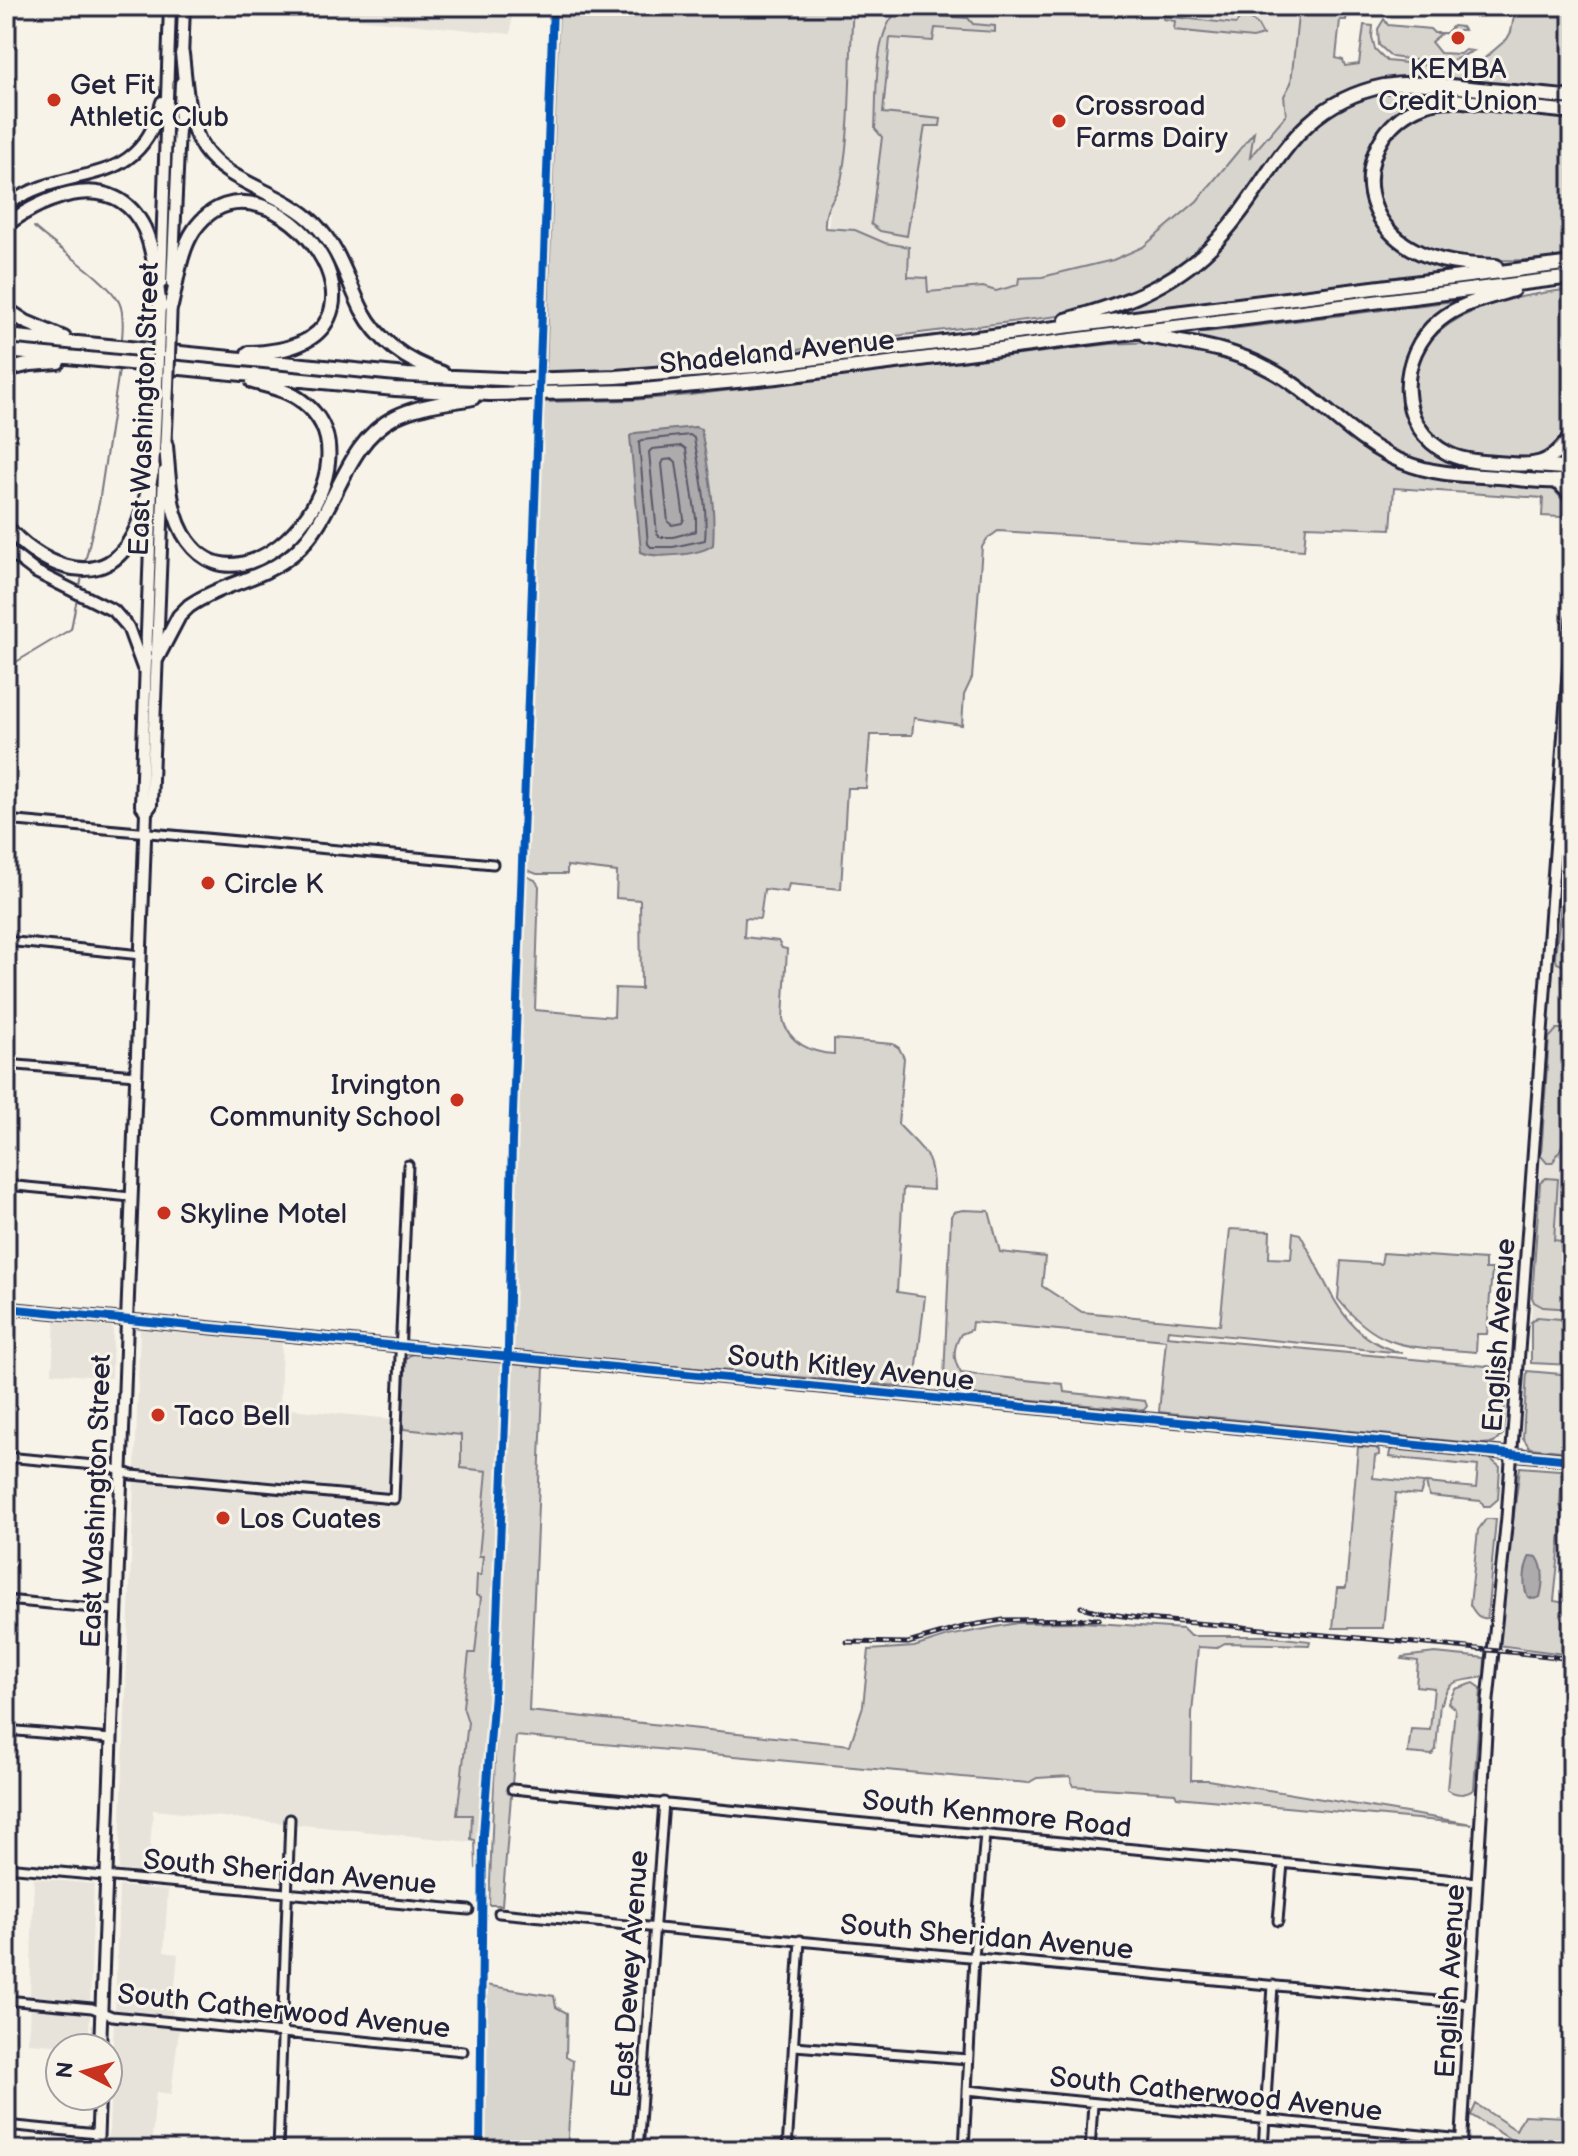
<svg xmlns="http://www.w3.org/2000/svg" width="1578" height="2156" viewBox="0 0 1578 2156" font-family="'Balsamiq Sans',sans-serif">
	<rect width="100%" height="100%" fill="#f7f3e8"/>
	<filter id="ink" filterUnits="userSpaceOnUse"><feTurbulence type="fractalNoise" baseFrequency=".0125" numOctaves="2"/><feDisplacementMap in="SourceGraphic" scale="16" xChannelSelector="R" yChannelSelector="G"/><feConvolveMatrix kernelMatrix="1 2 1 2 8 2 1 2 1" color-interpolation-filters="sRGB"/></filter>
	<g filter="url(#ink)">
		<path fill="#e7e3db" d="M224,6H512L511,34Z
			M849,6H1313L1304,109L1251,154L1186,230L1127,272L839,323L828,231Z
			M1572,763V1325L1531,1322L1550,1025Z
			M60,1321L113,1327L112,1378L52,1373L55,1322Z
			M140,1327L282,1339L280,1408L392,1419L390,1493L135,1469Z
			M404,1429L462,1435V1442L487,1471L479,1555L483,1556L481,1575H478L476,1596H481L480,1628L475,1654L469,1653L463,1707L468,1722L457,1814L472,1815L471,1842L153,1810L148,1873L119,1870L134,1482L398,1504Z
			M34,1878L94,1884L90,2001L30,1995Z
			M119,1886L168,1890L164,1952L178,1954L172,2018L115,2013Z
			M30,2008L90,2014L88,2048L28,2043Z
			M114,2022L179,2029L171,2094L156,2092L151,2150H108Z"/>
		<path fill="#d8d5cf" stroke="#7d7c85" stroke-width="2" d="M559,6H853C849,62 852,121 842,176C839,197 823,204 825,228L855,230L885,243L909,247L908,277L927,278L928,292L983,287L996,291L1018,285L1019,278L1042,277L1113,260L1143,247L1197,201L1254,132L1250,157L1286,115L1284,96L1291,83L1299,6H1349L1346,20H1340L1336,58L1343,60L1345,66L1359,64L1364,25L1373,26L1372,37L1375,49L1387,61L1466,69L1479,63L1507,39L1511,32L1516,6H1572V91L1423,76L1375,84L1319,108L1298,125L1279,146L1219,231L1183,265L1133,294L1067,315L838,343L744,359L616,370L546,372Z
			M896,13L968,18L973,24L995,26V32L935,28L933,41L890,38L883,113L941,119L940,126H925L907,236L880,231L871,224L882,137L875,129C877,98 873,35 896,13Z
			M1242,14L1257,24L1263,35L1253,38L1174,30L1175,21L1163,19V16L1236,24Z
			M1384,19L1388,25L1430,29L1434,33H1446L1453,26L1462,27L1464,30H1459L1453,34L1442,33L1431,42L1440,53L1460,54L1465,50L1473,51L1450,62L1422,61L1392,57L1379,45L1378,29Z
			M1421,88L1494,96C1477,103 1447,99 1426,100C1399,102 1372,133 1368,159C1365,175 1374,205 1377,222L1444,265V271L1149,309L1148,312L1117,315L1116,309L1205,258L1290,145L1343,104L1380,91Z
			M1447,105L1572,119V256C1533,262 1454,264 1420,246C1350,210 1369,114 1447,105Z
			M1572,289V420L1560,444L1541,457L1533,458C1508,454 1478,459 1454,450C1434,442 1421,424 1415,405C1412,396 1413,389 1414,380C1421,310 1515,296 1572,289Z
			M1462,300V303C1424,320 1392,357 1404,402C1406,411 1409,423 1416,430C1435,445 1465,451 1480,469L1436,468L1388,452L1228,348L1199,339V333Z
			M1151,342C1174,346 1200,347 1223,354C1258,366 1289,386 1317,409C1340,427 1359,447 1385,460C1437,485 1496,481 1552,487L1565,503V513L1561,517L1542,516L1543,498L1394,488L1391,529L1306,526L1304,550L998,531L987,539L982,547L972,678L964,695L962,725L914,718L912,735H870L866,788H847L841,889L789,884L787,892L764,889L760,919L745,918L744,937L778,941L782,948L787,949L783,1019C788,1043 812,1053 834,1054V1039L893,1044L899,1048L904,1058L898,1124C922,1150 933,1152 933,1190L903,1188L897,1292L925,1296L915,1383L899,1386L514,1352L511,1349V1304L524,875L535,880L539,886L535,1010L614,1017L615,988L641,989L640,900L616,898L617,872L567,866V874H537L524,869L544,402L632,400L690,395L1110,344Z
			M1572,816V969L1557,963L1555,956Z
			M1557,1029H1572C1572,1072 1578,1129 1552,1163H1547L1541,1156L1549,1038Z
			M1546,1178L1558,1179L1554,1240L1561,1241V1247L1572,1248V1309L1543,1307L1534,1302L1532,1297L1540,1183Z
			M963,1210L989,1211L1000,1252L1045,1257L1042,1286L1082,1312L1220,1325L1230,1229L1270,1231L1269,1258L1291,1259L1293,1232L1300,1234C1328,1282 1340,1339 1403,1353L1168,1330L1167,1336L1507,1368L1503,1434L1494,1443L1482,1444L1159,1412L1166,1340L972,1322L971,1330L961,1334C953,1348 952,1359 961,1373L1063,1384L1064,1392L1145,1401L1147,1406L1144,1410H1140L960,1393L944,1378L951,1216L954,1212Z
			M1383,1253L1485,1260V1269H1492L1487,1334H1477L1476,1352C1412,1346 1381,1353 1338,1299L1341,1261L1381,1264Z
			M1537,1317L1572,1320V1365L1531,1363V1322Z
			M412,1354L503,1362L490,1683L479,1868H476L475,1840L471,1839L472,1815H457L468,1722L463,1707L469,1653H475L481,1597L476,1595L477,1575H481L483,1556H479L487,1471L461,1468V1435L404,1429L402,1425L406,1358Z
			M511,1364L544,1367L529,1711L850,1745L863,1706L869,1650L914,1647L948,1636L1017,1623L1082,1622L1183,1629L1190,1636H1265L1310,1641L1309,1645L1225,1643L1216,1648L1198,1647L1192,1714L1191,1780H1208L1472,1824L1177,1797L1175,1793L1073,1786L1070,1776L1037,1778L1028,1783L516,1736L502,1905H489Z
			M1527,1371L1572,1375V1452L1530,1448L1523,1438Z
			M1358,1447L1376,1448L1379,1451V1455L1375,1456L1373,1478L1424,1483L1420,1495L1396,1493L1383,1628H1333L1337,1588H1346Z
			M1394,1448L1489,1458L1500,1467L1498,1499L1490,1506H1484L1481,1501L1429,1496L1426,1483L1476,1488L1478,1466L1389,1457L1390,1451Z
			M1520,1467L1572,1471V1489L1561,1488L1560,1505L1563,1513L1554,1601L1572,1604V1655L1497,1645Z
			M1486,1519H1496L1487,1618C1478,1620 1474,1611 1470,1605L1478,1530Z
			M1435,1653L1485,1658L1484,1676C1463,1684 1449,1674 1442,1703H1440L1436,1749L1432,1755L1408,1753L1411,1729L1430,1730L1434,1688L1416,1686L1418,1661L1402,1659L1403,1657Z
			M1474,1683L1481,1688L1474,1789C1466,1796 1455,1795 1447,1789L1455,1709L1448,1703L1455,1689Z
			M485,1985L554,1996L556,2007L567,2013L566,2057L573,2061L567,2150H481Z
			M1476,2104L1516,2130L1524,2115L1566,2117L1572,2113V2150H1528L1471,2115Z"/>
		<path fill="#aeabad" stroke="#76747f" stroke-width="2" d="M695,427L701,429C708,468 716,505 713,545C700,555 656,559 641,552L630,436L635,433Z
			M1530,1556L1537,1557C1545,1568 1543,1585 1540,1597L1534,1599L1528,1597C1522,1586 1524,1567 1530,1556Z"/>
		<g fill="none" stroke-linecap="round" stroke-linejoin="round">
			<path stroke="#5a5969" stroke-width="2" d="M690,435L694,438C700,472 708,506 705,540L673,547H651L648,544L639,443L642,440Z
				M682,446L686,449L696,518V531L673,537H660L657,534L649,452L652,449Z
				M673,459L676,462L684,519L682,523L672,525L668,522L662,464L664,460Z"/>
			<path stroke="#76747f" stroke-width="2" d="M34,227C55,247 107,279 119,302C124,312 123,328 122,339
				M85,562L99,503L119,370
				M80,586L82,576
				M6,668L71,629L77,598"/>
			<g stroke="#22223b" stroke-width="13">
				<path id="street" d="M6,820L493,864
					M6,941L141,955
					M6,1064L135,1075
					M6,1185L131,1197
					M6,1457L106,1466L132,1475L394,1499L408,1165
					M6,1600L115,1610
					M6,1730L111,1739
					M512,1789L1477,1882
					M6,1867L469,1910
					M499,1913L1470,2004
					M1278,1921L1283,1863
					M6,2000L92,2008L112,2016L463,2051
					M794,2046L968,2059
					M967,2090L1462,2139
					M6,2125L97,2134
					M278,2150L290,1819
					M638,2150L664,1802
					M787,2150L800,1940
					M964,2150L974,1957L985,1834
					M1090,2150L1093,2104
					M1263,2150L1273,1985"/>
			</g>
			<g stroke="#22223b" stroke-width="15">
				<path id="secondary" d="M6,1308L1572,1460
					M1461,2150L1488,1700L1507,1517L1572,618"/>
			</g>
			<g stroke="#22223b" stroke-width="16">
				<path id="primary" d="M182,59L184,6
					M6,206C69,159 137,197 162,102
					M161,283L170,6
					M172,283L181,83
					M159,329L160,299
					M170,329L171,299
					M165,452L168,386
					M153,472L157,386
					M6,549L36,572L114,611L128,627L143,668
					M146,812L141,805L152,488
					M100,2048L146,812L151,805L164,472
					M97,2150L99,2096"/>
			</g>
			<g stroke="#22223b" stroke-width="18">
				<path id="highway" d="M182,54C186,86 186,122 204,149C228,184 282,191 315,224C341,251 346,278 362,310C379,342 408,362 442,373
					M6,225C47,194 115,169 144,228C155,252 156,282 160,307
					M1496,266C1467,265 1436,263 1411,248C1337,205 1370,101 1453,100L1572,112
					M1513,290C1487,298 1461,303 1440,320C1396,355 1395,428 1449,454C1464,461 1481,462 1497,463C1534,466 1549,468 1572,435
					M171,306C177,281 180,251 194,230C266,127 435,349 248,353
					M6,309L26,322L64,338
					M1066,320C1120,305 1170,288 1211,247C1273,185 1286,106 1384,86C1412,81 1441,85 1469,88C1503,91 1538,94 1572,98
					M6,336L407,375L523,380L616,377L754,366L1572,263
					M1146,336C1189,344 1229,347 1269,369C1317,394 1352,442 1403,462C1434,475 1467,475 1499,477C1522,479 1549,484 1572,479
					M6,351L395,389L490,394L633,391L777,377L1572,277
					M6,370L31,364L58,362
					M166,446C169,477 169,515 188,541C248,625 385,465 303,402C288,390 271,387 253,382
					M1536,466L1563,468L1572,472
					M1553,481L1560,484L1572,496
					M6,526C35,561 95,593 128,544C143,521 147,493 153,467
					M157,658L179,616L189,606C222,583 263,580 294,553C338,515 341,445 395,417C419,405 447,403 473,398"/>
			</g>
			<use href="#street" stroke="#f7f3e8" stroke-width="7"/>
			<use href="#secondary" stroke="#f7f3e8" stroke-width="9"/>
			<use href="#primary" stroke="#f7f3e8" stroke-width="10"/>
			<use href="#highway" stroke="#f7f3e8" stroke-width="12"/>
			<g stroke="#22223b" stroke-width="5">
				<path id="rail" d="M1081,1607C1130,1621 1182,1621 1232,1626C1346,1638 1459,1645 1572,1659
					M847,1642L908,1643L967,1626L1003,1620L1099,1619"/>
			</g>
			<use href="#rail" stroke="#f7f3e8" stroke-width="2" stroke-dasharray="6" stroke-linecap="butt"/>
			<g stroke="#22223b" stroke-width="16" stroke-linecap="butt">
				<path id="primary-bridge" d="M157,386L159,329
					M168,386L170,329"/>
			</g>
			<use href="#primary-bridge" stroke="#f7f3e8" stroke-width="10"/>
			<g stroke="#f7f3e8" stroke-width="13">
				<path id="cycleway" d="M6,1308L1572,1460
					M480,2150L483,1834L494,1693L508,1348L512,1140L553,6"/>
			</g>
			<use href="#cycleway" stroke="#0057b8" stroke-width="8"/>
		</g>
	</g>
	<g fill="#c8321e" stroke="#f7f3e8" stroke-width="3">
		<circle cx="1458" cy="38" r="8"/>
		<circle cx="54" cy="100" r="8"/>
		<circle cx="1059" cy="121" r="8"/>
		<circle cx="208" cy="883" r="8"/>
		<circle cx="457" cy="1100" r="8"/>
		<circle cx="164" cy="1213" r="8"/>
		<circle cx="158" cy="1415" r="8"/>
		<circle cx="223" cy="1518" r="8"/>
	</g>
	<g text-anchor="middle" stroke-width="6" stroke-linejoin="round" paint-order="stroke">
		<g font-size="28" fill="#22223b" stroke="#f7f3e8" text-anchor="start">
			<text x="1458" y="78" text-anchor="middle">KEMBA<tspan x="1458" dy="32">Credit Union</tspan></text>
			<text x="70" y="94">Get Fit<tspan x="70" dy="32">Athletic Club</tspan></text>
			<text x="1075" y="115">Crossroad<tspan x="1075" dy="32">Farms Dairy</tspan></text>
			<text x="224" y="893">Circle K</text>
			<text x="441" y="1094" text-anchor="end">Irvington<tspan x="441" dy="32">Community School</tspan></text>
			<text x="180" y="1223">Skyline Motel</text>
			<text x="174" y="1425">Taco Bell</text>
			<text x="239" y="1528">Los Cuates</text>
		</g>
		<g font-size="28" fill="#22223b" stroke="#f7f3e8">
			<text transform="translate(777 351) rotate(-6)" y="10">Shadeland Avenue</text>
			<text transform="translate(143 409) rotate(-88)" y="10">East Washington Street</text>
			<text transform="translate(1498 1335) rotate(-86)" y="10">English Avenue</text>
			<text transform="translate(851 1367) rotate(6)" y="10">South Kitley Avenue</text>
			<text transform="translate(95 1501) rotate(-88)" y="10">East Washington Street</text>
			<text transform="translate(997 1813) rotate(6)" y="10">South Kenmore Road</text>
			<text transform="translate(290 1871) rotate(5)" y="10">South Sheridan Avenue</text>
			<text transform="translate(987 1936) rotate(5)" y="10">South Sheridan Avenue</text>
			<text transform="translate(629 1974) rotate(-86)" y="10">East Dewey Avenue</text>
			<text transform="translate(1449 1981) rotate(-87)" y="10">English Avenue</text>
			<text transform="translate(284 2010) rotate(6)" y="10">South Catherwood Avenue</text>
			<text transform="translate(1216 2093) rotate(6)" y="10">South Catherwood Avenue</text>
		</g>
	</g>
	<rect width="1578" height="2156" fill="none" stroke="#f7f3e8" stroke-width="32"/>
	<rect x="16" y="16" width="1546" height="2124" fill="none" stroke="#22223b" stroke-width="3" filter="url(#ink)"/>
	<g transform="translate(84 2072) rotate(276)"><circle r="38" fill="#f7f3e8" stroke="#a29fa3" stroke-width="2"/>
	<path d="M0-6L14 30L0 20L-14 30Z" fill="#c8321e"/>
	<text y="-12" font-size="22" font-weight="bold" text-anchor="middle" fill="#22223b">N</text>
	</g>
</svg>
